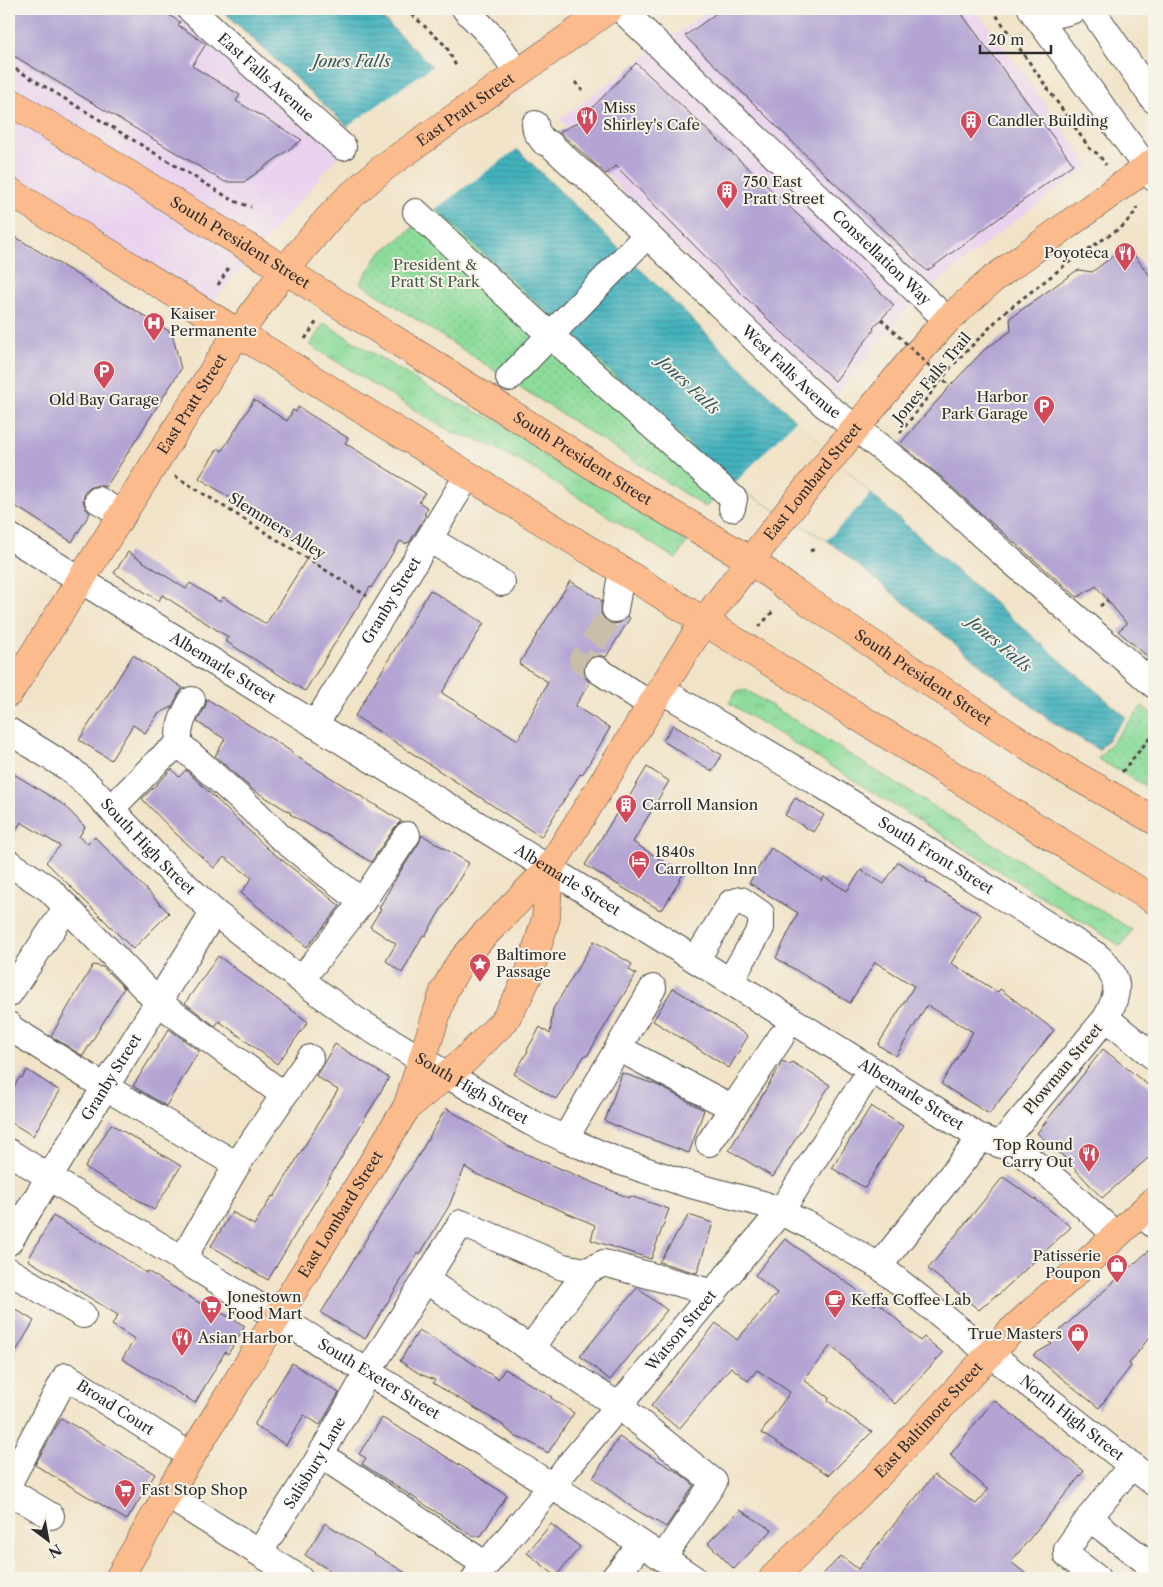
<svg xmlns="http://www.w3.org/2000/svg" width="1163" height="1587" viewBox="0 0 1163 1587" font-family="'Libre Caslon Text',serif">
	<defs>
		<pattern id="grass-tufts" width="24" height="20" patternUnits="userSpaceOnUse" patternTransform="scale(1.25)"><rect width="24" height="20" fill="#8ddc9b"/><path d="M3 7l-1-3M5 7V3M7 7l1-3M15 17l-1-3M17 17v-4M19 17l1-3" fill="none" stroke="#7abd86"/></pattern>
		<pattern id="park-dots" width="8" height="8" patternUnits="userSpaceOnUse" patternTransform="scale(1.25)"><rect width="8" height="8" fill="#8ddc9b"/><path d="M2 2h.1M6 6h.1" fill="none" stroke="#7abd86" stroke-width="1.8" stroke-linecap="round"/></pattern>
		<pattern id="water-rules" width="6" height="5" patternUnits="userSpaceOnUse" patternTransform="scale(1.25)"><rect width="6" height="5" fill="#43b2bd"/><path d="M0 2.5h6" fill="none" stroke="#38919a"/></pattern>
	</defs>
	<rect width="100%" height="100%" fill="#f7f3e8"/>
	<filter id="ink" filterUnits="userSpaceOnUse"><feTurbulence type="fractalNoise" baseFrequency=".02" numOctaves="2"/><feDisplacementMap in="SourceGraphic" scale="10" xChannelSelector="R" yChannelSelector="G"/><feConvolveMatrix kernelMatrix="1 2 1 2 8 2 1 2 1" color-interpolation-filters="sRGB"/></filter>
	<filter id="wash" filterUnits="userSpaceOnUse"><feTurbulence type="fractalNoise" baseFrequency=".0096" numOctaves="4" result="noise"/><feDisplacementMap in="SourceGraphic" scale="20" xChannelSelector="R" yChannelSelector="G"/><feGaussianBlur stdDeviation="1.12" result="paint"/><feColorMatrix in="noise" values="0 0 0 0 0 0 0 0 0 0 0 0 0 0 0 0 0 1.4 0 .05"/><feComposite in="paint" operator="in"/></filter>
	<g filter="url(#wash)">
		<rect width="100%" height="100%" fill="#f1e3c8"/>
		<path fill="#e9d2ee" d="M9,9H207L353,139L204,312L9,198Z
			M710,9H976L1090,166L1001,231L907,309L836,395L750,316L643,214L560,119Z"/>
		<path fill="url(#grass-tufts)" stroke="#5c8463" d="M324,323L440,395L503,424L535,441L687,542L676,559L532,468L488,444L452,432L439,425L310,345Z
			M746,690L1132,930L1121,946L729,703L736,692Z"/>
		<path fill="url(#park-dots)" stroke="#5c8463" d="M438,208L733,485L705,507L360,283L378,255Z
			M1142,706L1154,716V791L1098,759Z"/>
		<path fill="url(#water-rules)" stroke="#376e74" d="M221,9H373L871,494L1008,615L1126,717L1099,750L1048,719L827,540L733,485Z"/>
		<path fill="#f1e3c8" d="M435,64L520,147L434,210L346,128Z
			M796,420L871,494L827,540L733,485Z"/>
		<g id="blocks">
			<path fill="#b3a4d3" d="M9,9H159L180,22L178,25L206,44L192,66L240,95L236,101L302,140L244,182H225L9,53Z
				M722,9H958L1073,164L927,271L830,179L685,36Z
				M636,63L894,305L873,328L874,330L835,381L756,308L616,166L606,174L559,132L577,123Z
				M9,233L172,333L181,369L106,487L98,485L91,487L85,492L83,500L85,508L90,513L72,542L9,502Z
				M1118,252H1124L1134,255L1154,281V662L1118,631L1127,624L1096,586L1078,597L1076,596L987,519L940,476L900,444L950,386L984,350L1011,331L1010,318L1076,271L1079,270L1092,272Z
				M254,400L287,421L293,410L296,412L298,407L348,438L345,443L425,493L419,502L428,508L424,514L426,515L409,543L407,542L406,544L400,541L371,588L370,587L305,691L225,641L228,637L162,595L159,601L114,573L128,552L186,589L190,583L220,602L223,597L266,624L312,550L199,478L218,448L222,451Z
				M570,581L601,600V614L606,621L613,624L620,623L628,616L630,618L606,657L598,655L592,656L585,662L583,670L584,676L590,683L575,706L610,728L582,775L580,774L541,837L355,716L430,590L484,623L442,693L518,740L548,682L519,664Z
				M133,655L183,688L179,693L172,707L158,714L145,733L133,725L111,760L79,740Z
				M207,699L275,741L292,752L291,753L401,821L395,827L371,862L324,833V834L290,814L291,813L252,789L215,756L225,739L197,722L205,707Z
				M673,725L722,755L712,771L663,741Z
				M647,767L669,781L633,842L683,874L663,909L661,908L660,910L585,865L621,806L623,807Z
				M172,769L179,777L186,770L268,849L340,906L307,947L241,893L252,878L224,857L214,868L174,832L142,799Z
				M9,771L64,805L85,827L79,837L88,844L95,837L169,913L133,949L46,862L60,846L21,822L9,843Z
				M795,798L824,815L813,832L785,815Z
				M422,835L469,863L425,936L423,935L402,973L386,961L396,944L370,927L381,909L379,908L396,878L419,843Z
				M771,848L822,881L824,877L847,891L861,870L884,884L898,862L927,880L926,882L981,915L951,963L998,992L1000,989L1054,1030L989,1114L941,1084L973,1032L927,1005L896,1056L878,1045L914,986L875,962L850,1003L776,958L798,913L749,883Z
				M594,941L632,964L629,970L636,974L587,1056L585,1055L556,1099L514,1074L528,1051L527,1050L540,1027L550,1034L553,1009Z
				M218,956L308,1022L277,1064L219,1021L215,1026L185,1003Z
				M93,965L103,967L124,988L83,1056L51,1036Z
				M673,988L748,1036L729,1068L653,1021Z
				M169,1029L199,1051L166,1106L133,1086Z
				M335,1044L389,1078L268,1280L211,1246L232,1212L254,1225L272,1196L274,1197L338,1090L316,1076Z
				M1103,1049L1154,1090V1153L1102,1198L1064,1157L1037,1133Z
				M783,1061L790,1065L792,1062L830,1085L786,1154H787L773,1177L729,1150Z
				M27,1070L60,1091L33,1136L9,1121V1094L20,1077L22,1078Z
				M622,1073L657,1085L704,1110L689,1153L623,1129L605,1121Z
				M871,1106L903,1126L865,1188L832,1168Z
				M446,1108L510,1147L629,1198L630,1196L669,1209L651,1259L591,1240L595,1225L476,1174L465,1167L449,1206L420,1254L418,1253L365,1339L321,1313L397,1189L409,1170H410Z
				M111,1124L181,1166L154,1210L85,1167Z
				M1003,1177L1042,1204L1071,1227L997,1296L996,1295L979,1310L928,1269Z
				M689,1215L713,1223L697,1273L659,1262Z
				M53,1216L112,1250L146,1273L147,1271L219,1315L220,1312L245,1326L228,1354L225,1352L195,1403L122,1359L135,1339L112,1325L118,1315L28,1260Z
				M785,1239L853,1287L875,1305L878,1302L920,1341L924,1337L943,1353L895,1404L831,1345L804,1380L829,1398L828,1401L872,1432L829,1475L761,1433L790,1392L757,1370L748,1381L731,1367L679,1429L651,1406L716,1323L737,1340L777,1293L755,1275Z
				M1154,1246V1331L1129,1364L1131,1366L1099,1408L1033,1355L1052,1344L1048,1341Z
				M637,1288L667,1310L610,1380L580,1356Z
				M9,1305L34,1321L9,1363Z
				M419,1330L498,1379L505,1369L552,1397L551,1398L574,1413L548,1453L525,1439V1440L516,1437L503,1426V1425L433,1383L435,1380L420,1374L400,1361Z
				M292,1363L339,1393L320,1425L304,1415L286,1445L254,1425Z
				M994,1400L1084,1471L1011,1562L1031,1578H819L841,1556L858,1569L934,1475L976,1504L988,1490L950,1455Z
				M61,1418L155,1474L127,1520L35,1465Z
				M382,1418L418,1439L507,1495L481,1536H473L362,1464L366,1458L359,1454Z
				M619,1437L679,1473L694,1485L666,1527L633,1508L593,1478Z
				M740,1510L772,1530L734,1569L708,1543Z
				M325,1523L371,1552L414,1578H342L305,1555Z
				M551,1524L580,1547L556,1576L527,1553Z"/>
		</g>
	</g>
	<g filter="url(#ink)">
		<use href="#blocks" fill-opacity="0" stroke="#494743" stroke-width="1"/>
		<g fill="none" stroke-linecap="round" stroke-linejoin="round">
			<path stroke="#c9bea9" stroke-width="26" stroke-dasharray="26 13" stroke-linecap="butt" d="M598,670L582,660L615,609"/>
			<g stroke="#494743" stroke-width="28">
				<g id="minor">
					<path id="s1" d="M190,9L343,147"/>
					<path d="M465,9L494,39L518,73"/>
					<path id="s2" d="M621,9L947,320"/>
					<path d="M1031,9L1154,178"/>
					<path d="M1091,9L1154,100"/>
					<path d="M1035,15C1049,15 1063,15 1076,9"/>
					<path id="s3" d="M535,124L536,131L544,142L550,144L578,170L585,175L807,389L826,406L856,428L930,487L984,537L1154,685"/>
					<path d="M416,212L550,335L734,499L732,508"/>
					<path d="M509,378L647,235"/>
					<path d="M98,500L123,515"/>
					<path id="s4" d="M9,536L579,887L981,1138L1019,1151L1060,1184L1116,1235"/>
					<path d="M429,539L502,583"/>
					<path d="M615,609L622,570"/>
					<path d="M598,670L651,705"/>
					<path id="s5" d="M661,690L822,785L1096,955C1121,976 1121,991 1106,1018L1001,1144"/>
					<path id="s6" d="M315,725L468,475"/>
					<path id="s7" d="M9,731L70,769L89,786L165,866L214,912L301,980L356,1020L447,1075L530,1122L565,1139L618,1161L687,1184L763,1204L810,1226L879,1266L1154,1483"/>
					<path d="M179,744L255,812L279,836L362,902"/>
					<path d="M111,809L158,761L179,744C177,727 184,715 192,700"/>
					<path d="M9,863L49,889L158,1002L284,1095"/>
					<path d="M696,960L731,903L741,900L761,914V928L730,981"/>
					<path d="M301,980L362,902L407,835"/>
					<path d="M9,994L67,907"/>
					<path d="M1106,1018L1154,1057"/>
					<path d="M9,1025L12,1029L105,1087L237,1165"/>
					<path d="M618,1048L733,1108L781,1037"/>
					<path d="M565,1139L653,988"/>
					<path d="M709,1143L733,1108"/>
					<path id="s8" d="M9,1152C236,1296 470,1428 693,1578"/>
					<path d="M1141,1213L1154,1225"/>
					<path id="s9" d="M9,1242L214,912"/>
					<path d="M182,1260L237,1165L284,1095L310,1058"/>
					<path d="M879,1266L981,1138"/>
					<path d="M9,1271L83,1315"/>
					<path d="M425,1280L619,1406L714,1482L663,1558"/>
					<path d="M530,1349L587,1271"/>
					<path d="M321,1455L486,1565"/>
					<path id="s10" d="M9,1483L66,1376L191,1456"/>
					<path d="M9,1491L51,1516"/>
					<path d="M167,1495L299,1578"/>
					<path d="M1089,1518L1148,1563L1150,1571L1147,1578"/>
					<path id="s11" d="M259,1553L316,1463L368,1372L461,1223L563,1267L587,1271L604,1263L714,1293"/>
					<path id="s12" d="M475,1578L781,1211L871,1070"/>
					<path d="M614,1578L641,1544"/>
					<path d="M1097,1578L1067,1555V1549L1089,1518L1132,1465"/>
				</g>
			</g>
			<g stroke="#494743" stroke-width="29">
				<g id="major">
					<path id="s13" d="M9,101L285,270L636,493L750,560L788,588L1011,736L1053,763L1154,820"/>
					<path d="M9,191L1154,900"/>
					<path id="s14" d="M9,693L227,349L285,270L327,220L348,198L383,168L609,9"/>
					<path d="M407,1107L465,1060L505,1020L518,997L529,974L546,918L549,869"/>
					<path id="s15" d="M119,1578L167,1495L407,1107L444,991L459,964L483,936L549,869L704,621L777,526L833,456L914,357L947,320L993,279L1154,162"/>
					<path id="s16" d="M773,1578L882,1471L1008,1334L1154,1201"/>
				</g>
			</g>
			<path stroke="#494743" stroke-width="3" stroke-dasharray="4 4" stroke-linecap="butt" d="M406,9L446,46L456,66
				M992,9L1090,149L1098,154L1106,165
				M9,65L234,201L251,207
				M575,82L582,90
				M218,285L230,266
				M305,339L317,321
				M900,433L951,367L1005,312L1068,263L1123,226L1137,210L1136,207
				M175,476L367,596
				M810,551L815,549
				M1100,606L1108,600
				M759,627L775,609
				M1122,772L1154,733"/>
			<use href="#minor" stroke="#fff" stroke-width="26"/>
			<use href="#major" stroke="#fbbb8d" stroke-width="28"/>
			<path stroke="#494743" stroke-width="3" stroke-dasharray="4 4" stroke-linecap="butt" d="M881,319L950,386"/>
		</g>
	</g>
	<defs>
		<g id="restaurant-pin" transform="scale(1.125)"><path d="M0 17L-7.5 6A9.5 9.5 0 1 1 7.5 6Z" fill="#d1495b" stroke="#f7f3e8"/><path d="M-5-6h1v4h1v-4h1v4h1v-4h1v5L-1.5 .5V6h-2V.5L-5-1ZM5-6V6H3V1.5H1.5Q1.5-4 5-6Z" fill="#fff"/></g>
		<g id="building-pin" transform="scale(1.125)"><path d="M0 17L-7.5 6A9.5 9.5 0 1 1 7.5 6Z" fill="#d1495b" stroke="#f7f3e8"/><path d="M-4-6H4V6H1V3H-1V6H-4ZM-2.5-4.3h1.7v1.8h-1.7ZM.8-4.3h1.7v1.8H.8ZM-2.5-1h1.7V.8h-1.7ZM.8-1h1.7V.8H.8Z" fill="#fff"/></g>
		<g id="hospital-pin" transform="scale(1.125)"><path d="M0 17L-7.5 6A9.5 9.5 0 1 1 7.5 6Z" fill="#d1495b" stroke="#f7f3e8"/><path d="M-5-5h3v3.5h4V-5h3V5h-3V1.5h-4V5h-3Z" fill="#fff"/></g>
		<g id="parking-pin" transform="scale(1.125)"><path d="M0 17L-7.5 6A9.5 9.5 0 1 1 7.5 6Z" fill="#d1495b" stroke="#f7f3e8"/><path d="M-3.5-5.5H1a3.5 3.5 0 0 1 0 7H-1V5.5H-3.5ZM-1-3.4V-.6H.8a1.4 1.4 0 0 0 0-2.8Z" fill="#fff"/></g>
		<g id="hotel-pin" transform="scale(1.125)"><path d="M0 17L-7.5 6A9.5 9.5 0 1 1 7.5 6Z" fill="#d1495b" stroke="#f7f3e8"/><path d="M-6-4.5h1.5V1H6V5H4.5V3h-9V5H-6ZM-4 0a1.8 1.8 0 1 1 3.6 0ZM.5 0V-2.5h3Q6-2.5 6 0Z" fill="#fff"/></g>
		<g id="sight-pin" transform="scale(1.125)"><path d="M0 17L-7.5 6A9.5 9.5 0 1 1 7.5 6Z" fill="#d1495b" stroke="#f7f3e8"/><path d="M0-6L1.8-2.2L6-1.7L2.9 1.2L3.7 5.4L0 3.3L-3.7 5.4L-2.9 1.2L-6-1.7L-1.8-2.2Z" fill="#fff"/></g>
		<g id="shop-pin" transform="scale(1.125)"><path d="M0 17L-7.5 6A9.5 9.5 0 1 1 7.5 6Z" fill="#d1495b" stroke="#f7f3e8"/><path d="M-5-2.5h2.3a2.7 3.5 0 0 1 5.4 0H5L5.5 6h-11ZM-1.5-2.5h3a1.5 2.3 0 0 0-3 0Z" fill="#fff"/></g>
		<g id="cafe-pin" transform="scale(1.125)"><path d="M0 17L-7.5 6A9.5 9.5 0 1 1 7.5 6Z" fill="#d1495b" stroke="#f7f3e8"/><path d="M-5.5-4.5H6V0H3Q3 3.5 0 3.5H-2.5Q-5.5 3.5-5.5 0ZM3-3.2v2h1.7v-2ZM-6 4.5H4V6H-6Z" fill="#fff"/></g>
		<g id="supermarket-pin" transform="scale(1.125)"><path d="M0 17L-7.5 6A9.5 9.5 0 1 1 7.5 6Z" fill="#d1495b" stroke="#f7f3e8"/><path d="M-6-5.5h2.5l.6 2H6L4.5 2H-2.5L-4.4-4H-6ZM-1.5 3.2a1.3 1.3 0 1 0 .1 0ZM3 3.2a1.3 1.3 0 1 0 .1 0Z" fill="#fff"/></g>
	</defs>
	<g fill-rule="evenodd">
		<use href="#restaurant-pin" x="587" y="117"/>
		<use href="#building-pin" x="971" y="121"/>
		<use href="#building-pin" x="727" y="191"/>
		<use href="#restaurant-pin" x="1125" y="253"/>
		<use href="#hospital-pin" x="154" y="323"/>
		<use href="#parking-pin" x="104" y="371"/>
		<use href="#parking-pin" x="1044" y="406"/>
		<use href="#building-pin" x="626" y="805"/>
		<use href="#hotel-pin" x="639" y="861"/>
		<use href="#sight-pin" x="480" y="964"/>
		<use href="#restaurant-pin" x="1089" y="1154"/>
		<use href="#shop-pin" x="1117" y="1265"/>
		<use href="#cafe-pin" x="835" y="1300"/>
		<use href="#supermarket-pin" x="211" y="1306"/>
		<use href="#shop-pin" x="1078" y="1334"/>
		<use href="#restaurant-pin" x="182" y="1338"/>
		<use href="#supermarket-pin" x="125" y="1490"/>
	</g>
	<g text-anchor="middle" stroke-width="4" stroke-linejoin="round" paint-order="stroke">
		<g font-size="15" fill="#2b2b2b" stroke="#f7f3e8">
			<text dy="5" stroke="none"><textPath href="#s1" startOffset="102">East Falls Avenue</textPath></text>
			<text dy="5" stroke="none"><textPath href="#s14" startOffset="748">East Pratt Street</textPath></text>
			<text dy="5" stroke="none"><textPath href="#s13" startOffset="271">South President Street</textPath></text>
			<text dy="5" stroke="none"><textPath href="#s2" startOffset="360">Constellation Way</textPath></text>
			<text dy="5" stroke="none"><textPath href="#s3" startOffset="359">West Falls Avenue</textPath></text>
			<text transform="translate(932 378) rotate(-50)" y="5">Jones Falls Trail</text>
			<text dy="5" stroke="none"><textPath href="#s14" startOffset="342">East Pratt Street</textPath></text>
			<text dy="5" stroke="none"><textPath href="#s13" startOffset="676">South President Street</textPath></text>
			<text dy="5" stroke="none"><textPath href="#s15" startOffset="1305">East Lombard Street</textPath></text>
			<text transform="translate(277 526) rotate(32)" y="5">Slemmers Alley</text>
			<text dy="5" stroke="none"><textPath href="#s6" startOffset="146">Granby Street</textPath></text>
			<text dy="5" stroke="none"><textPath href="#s4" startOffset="251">Albemarle Street</textPath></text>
			<text dy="5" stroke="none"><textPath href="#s13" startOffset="1081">South President Street</textPath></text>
			<text dy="5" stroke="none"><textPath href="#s7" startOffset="182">South High Street</textPath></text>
			<text dy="5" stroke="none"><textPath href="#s5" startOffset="321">South Front Street</textPath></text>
			<text dy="5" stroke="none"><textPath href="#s4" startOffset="656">Albemarle Street</textPath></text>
			<text transform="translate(1063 1069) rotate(-50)" y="5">Plowman Street</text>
			<text dy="5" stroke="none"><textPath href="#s9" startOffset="194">Granby Street</textPath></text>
			<text dy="5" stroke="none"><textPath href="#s7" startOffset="588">South High Street</textPath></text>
			<text dy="5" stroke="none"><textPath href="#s4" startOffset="1061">Albemarle Street</textPath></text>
			<text dy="5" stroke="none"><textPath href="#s15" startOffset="426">East Lombard Street</textPath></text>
			<text dy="5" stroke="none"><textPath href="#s12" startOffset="322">Watson Street</textPath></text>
			<text dy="5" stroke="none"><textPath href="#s8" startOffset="434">South Exeter Street</textPath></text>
			<text dy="5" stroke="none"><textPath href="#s10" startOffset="180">Broad Court</textPath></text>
			<text dy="5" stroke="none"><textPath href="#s7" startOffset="1280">North High Street</textPath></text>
			<text dy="5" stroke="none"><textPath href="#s16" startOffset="222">East Baltimore Street</textPath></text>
			<text dy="5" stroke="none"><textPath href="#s11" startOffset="106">Salisbury Lane</textPath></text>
		</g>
		<g font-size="15" fill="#2b2b2b" stroke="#f7f3e8" text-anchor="start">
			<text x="603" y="113">Miss<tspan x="603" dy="17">Shirley's Cafe</tspan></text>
			<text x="987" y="126">Candler Building</text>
			<text x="743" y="187">750 East<tspan x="743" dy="17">Pratt Street</tspan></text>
			<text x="1109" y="258" text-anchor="end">Poyoteca</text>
			<text x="170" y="319">Kaiser<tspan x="170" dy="17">Permanente</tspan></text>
			<text x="1028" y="402" text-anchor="end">Harbor<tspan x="1028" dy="17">Park Garage</tspan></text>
			<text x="104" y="405" text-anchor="middle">Old Bay Garage</text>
			<text x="642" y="810">Carroll Mansion</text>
			<text x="655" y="857">1840s<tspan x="655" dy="17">Carrollton Inn</tspan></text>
			<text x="496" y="960">Baltimore<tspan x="496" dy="17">Passage</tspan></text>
			<text x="1073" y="1150" text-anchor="end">Top Round<tspan x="1073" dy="17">Carry Out</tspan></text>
			<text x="1101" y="1261" text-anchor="end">Patisserie<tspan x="1101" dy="17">Poupon</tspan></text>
			<text x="227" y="1302">Jonestown<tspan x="227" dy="17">Food Mart</tspan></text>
			<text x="851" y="1305">Keffa Coffee Lab</text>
			<text x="1062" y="1339" text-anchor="end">True Masters</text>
			<text x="198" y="1343">Asian Harbor</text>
			<text x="141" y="1495">Fast Stop Shop</text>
		</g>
		<g font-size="15" fill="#445747" stroke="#f7f3e8">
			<text x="435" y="270">President &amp;<tspan x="435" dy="17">Pratt St Park</tspan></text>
		</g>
		<g font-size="16" font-style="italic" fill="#335a5e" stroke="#f7f3e8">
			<text x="352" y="67">Jones Falls</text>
			<text transform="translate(689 385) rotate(43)" y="6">Jones Falls</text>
			<text transform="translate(1000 644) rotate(40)" y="6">Jones Falls</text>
		</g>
	</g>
	<rect width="1163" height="1587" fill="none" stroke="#f7f3e8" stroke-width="30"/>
	<g transform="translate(48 1540) rotate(148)" stroke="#f7f3e8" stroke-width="4" paint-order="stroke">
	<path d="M0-4L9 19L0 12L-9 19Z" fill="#2b2b2b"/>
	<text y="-8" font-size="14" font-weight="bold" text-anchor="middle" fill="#2b2b2b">N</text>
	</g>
	<path d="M980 45v8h71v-8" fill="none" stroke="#2b2b2b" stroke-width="2.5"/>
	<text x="988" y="45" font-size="15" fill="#2b2b2b" stroke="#f7f3e8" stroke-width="4" paint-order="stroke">20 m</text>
</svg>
